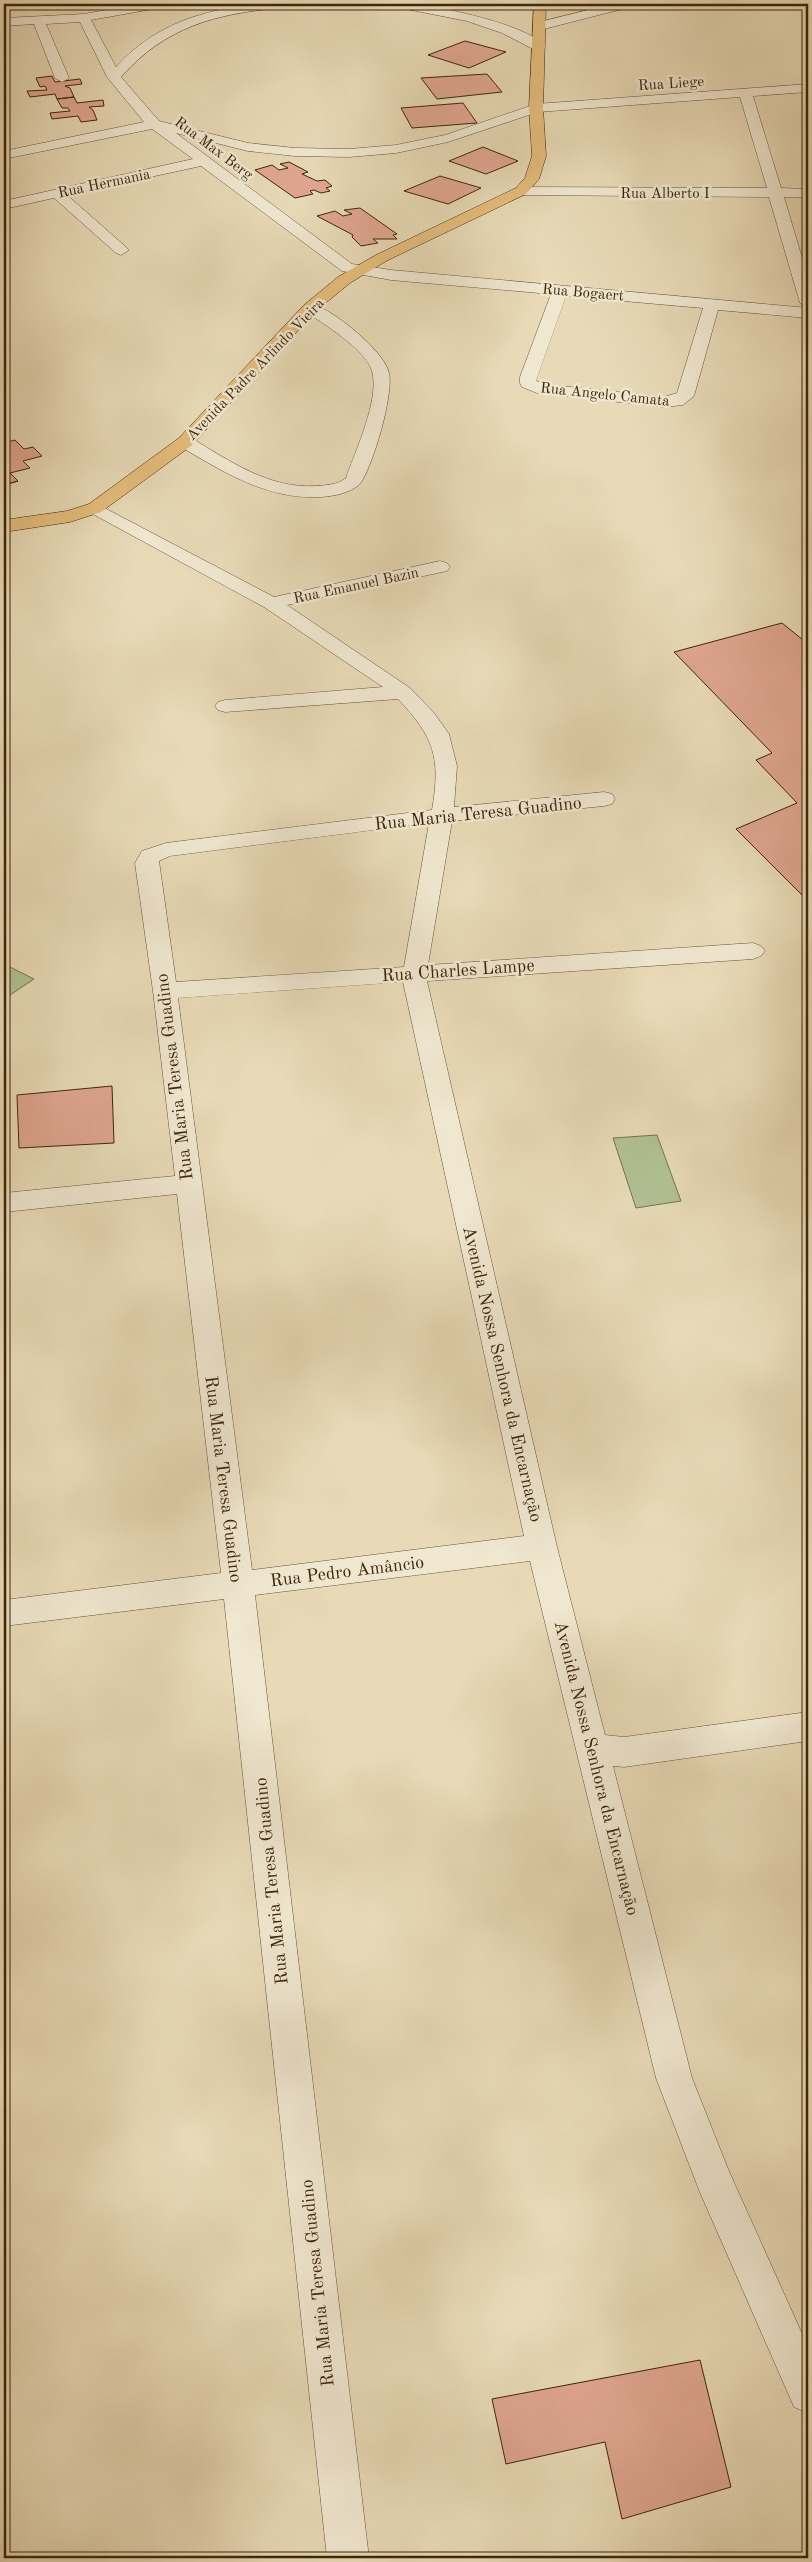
<svg xmlns="http://www.w3.org/2000/svg" width="812" height="2562" viewBox="0 0 812 2562" font-family="'Old Standard TT',serif">
	<rect width="100%" height="100%" fill="#e8dab7"/>
	<filter id="stains"><feTurbulence type="fractalNoise" baseFrequency=".004" numOctaves="4"/><feColorMatrix values="0 0 0 0 .2 0 0 0 0 .09 0 0 0 0 .02 0 0 0 .5 -.17"/></filter>
	<radialGradient id="worn" r=".72"><stop offset=".6" stop-color="#630" stop-opacity="0"/><stop offset="1" stop-color="#630" stop-opacity=".3"/></radialGradient>
	<path fill="#b0c193" stroke="#76744e" d="M4,964L34,979L4,999Z
		M657,1135L681,1201L636,1208L613,1138Z"/>
	<path fill="#e0a691" stroke="#3d2609" d="M465,41L506,52L469,68L428,55Z
		M487,74L502,92L437,99L421,78Z
		M52,76L55,82L80,79L82,84L65,86L70,88L74,97L57,99L55,94L30,97L27,91L47,90L45,86L40,87L36,78Z
		M74,97L77,103L103,100L104,106L89,107L93,110L97,120L81,122L78,116L52,119L50,113L70,111L68,108H62L57,99Z
		M463,103L477,123L412,128L401,108Z
		M483,147L518,161L486,174L449,161Z
		M289,162L308,172L302,174L317,181L325,180L332,186L326,188L330,191L321,193L314,190L310,191L313,194L295,198L255,170L272,165L279,170L288,168L280,164Z
		M440,176L481,188L448,204L404,191Z
		M360,208L397,234L393,235L397,239H373L378,243L361,246L352,237L353,235L317,216L335,211L343,216L352,214L344,210Z
		M15,440L24,449L33,447L42,456L23,461L30,468L10,473L18,481L4,485V456L7,455L4,451V443Z
		M4,467L18,481L4,485Z
		M782,623L808,644V901L736,829L797,803L756,760L772,753L674,652Z
		M112,1086L114,1143L19,1148L17,1095Z
		M700,2360L731,2487L622,2519L605,2442L506,2464L492,2399Z"/>
	<g fill="none" stroke-linecap="round" stroke-linejoin="round">
		<g stroke="#685334" stroke-width="1">
			<path id="minor" d="M140,4H164L158,8L91,20L116,67C160,18 221,4 285,4L279,8C215,14 165,27 121,77L159,121L248,143L295,148L349,149L396,145L445,135L536,104L808,84V92L753,96L781,188L808,189V197H784L808,278V308L800,303L769,197L521,195L514,191L521,187L767,188L740,97L538,112L448,142L396,153L349,157L295,156L248,151L176,133L352,264L391,270L808,308V318L718,310L694,396L683,405L664,407L537,393L522,387L520,383V377L551,294L391,280L342,271L201,166L67,195L126,247L129,250L121,255L116,253L54,198L4,209V201L193,159L152,129L4,159V151L144,122L107,77L80,22L46,24L69,78L62,82L55,78L34,24L4,26V18L84,14ZM566,296L703,308L677,393L664,397L551,385L536,381Z
				M394,4C425,2 527,23 546,47L540,51L535,50L502,33L467,21L396,7Z
				M612,4H632L630,7L540,30L534,26L536,23Z
				M310,303C331,308 385,351 389,373C394,394 373,466 360,484C350,493 335,496 321,497C267,500 224,472 179,446L176,442L179,438H191C230,461 269,489 316,486C327,485 337,485 346,478C355,451 380,400 372,371C366,350 323,323 304,311L302,308Z
				M95,503L274,597L440,561L447,563L450,567L447,571L287,605L410,688L434,713L449,734L457,766L454,807L604,792L612,794L615,799L612,804L604,806L452,821L428,965L753,943L761,946L765,951L761,956L753,959L427,981L557,1547L605,1735L624,1737L808,1712V1741L624,1767L613,1766L692,2078L728,2169L808,2347V2413L794,2407L699,2190L656,2078L530,1561L255,1595L369,2558H327L224,1599L4,1626V1600L221,1573L177,1194L4,1212V1193L175,1176L153,991L135,863L142,851L166,843L432,810C441,757 434,737 398,699L225,712L218,710L215,706L218,702L225,700L383,687L264,607L89,512L86,508L89,504ZM429,823L404,967L176,982L159,861L170,856ZM403,982L524,1536L252,1570L178,998Z"/>
		</g>
		<g stroke="#3d2609" stroke-width="1">
			<path id="major" d="M534,4H546L543,108L546,156L539,179L526,194L386,261L350,283L316,311L191,446L101,512L70,522L4,532V520L67,511L89,504L179,438L304,305L338,277L376,255L516,188L525,178L532,156L529,108Z"/>
		</g>
		<use href="#minor" fill="#f0e7d0" fill-rule="evenodd"/>
		<use href="#major" fill="#e4bd7c" fill-rule="evenodd"/>
	</g>
	<g text-anchor="middle" stroke-width="5" stroke-linejoin="round" paint-order="stroke">
		<g font-size="15" fill="#3d2609" stroke="#f0e7d0">
			<text transform="translate(671 83) rotate(-4)" y="5">Rua Liege</text>
			<text transform="translate(214 148) rotate(37)" y="5">Rua Max Berg</text>
			<text transform="translate(104 183) rotate(-12)" y="5">Rua Hermania</text>
			<text x="665" y="198">Rua Alberto I</text>
			<text transform="translate(583 292) rotate(5)" y="5">Rua Bogaert</text>
			<text transform="translate(255 369) rotate(-46)" y="5">Avenida Padre Arlindo Vieira</text>
			<text transform="translate(605 394) rotate(6)" y="5">Rua Angelo Camata</text>
			<text transform="translate(356 585) rotate(-12)" y="5">Rua Emanuel Bazin</text>
		</g>
		<g font-size="18" fill="#3d2609" stroke="#f0e7d0">
			<text transform="translate(478 813) rotate(-6)" y="6">Rua Maria Teresa Guadino</text>
			<text transform="translate(458 970) rotate(-4)" y="6">Rua Charles Lampe</text>
			<text transform="translate(174 1077) rotate(-97)" y="6">Rua Maria Teresa Guadino</text>
			<text transform="translate(503 1374) rotate(77)" y="6">Avenida Nossa Senhora da Encarnação</text>
			<text transform="translate(224 1479) rotate(83)" y="6">Rua Maria Teresa Guadino</text>
			<text transform="translate(347 1571) rotate(-7)" y="6">Rua Pedro Amâncio</text>
			<text transform="translate(597 1768) rotate(76)" y="6">Avenida Nossa Senhora da Encarnação</text>
			<text transform="translate(271 1881) rotate(-96)" y="6">Rua Maria Teresa Guadino</text>
			<text transform="translate(317 2283) rotate(-96)" y="6">Rua Maria Teresa Guadino</text>
		</g>
	</g>
	<rect width="812" height="2562" fill="none" stroke="#e8dab7" stroke-width="20"/>
	<rect x="5" y="5" width="802" height="2552" fill="none" stroke="#3d2609" stroke-width="2.5"/>
	<rect x="10" y="10" width="792" height="2542" fill="none" stroke="#3d2609"/>
	<rect width="100%" height="100%" filter="url(#stains)"/>
	<rect width="100%" height="100%" fill="url(#worn)"/>
</svg>
